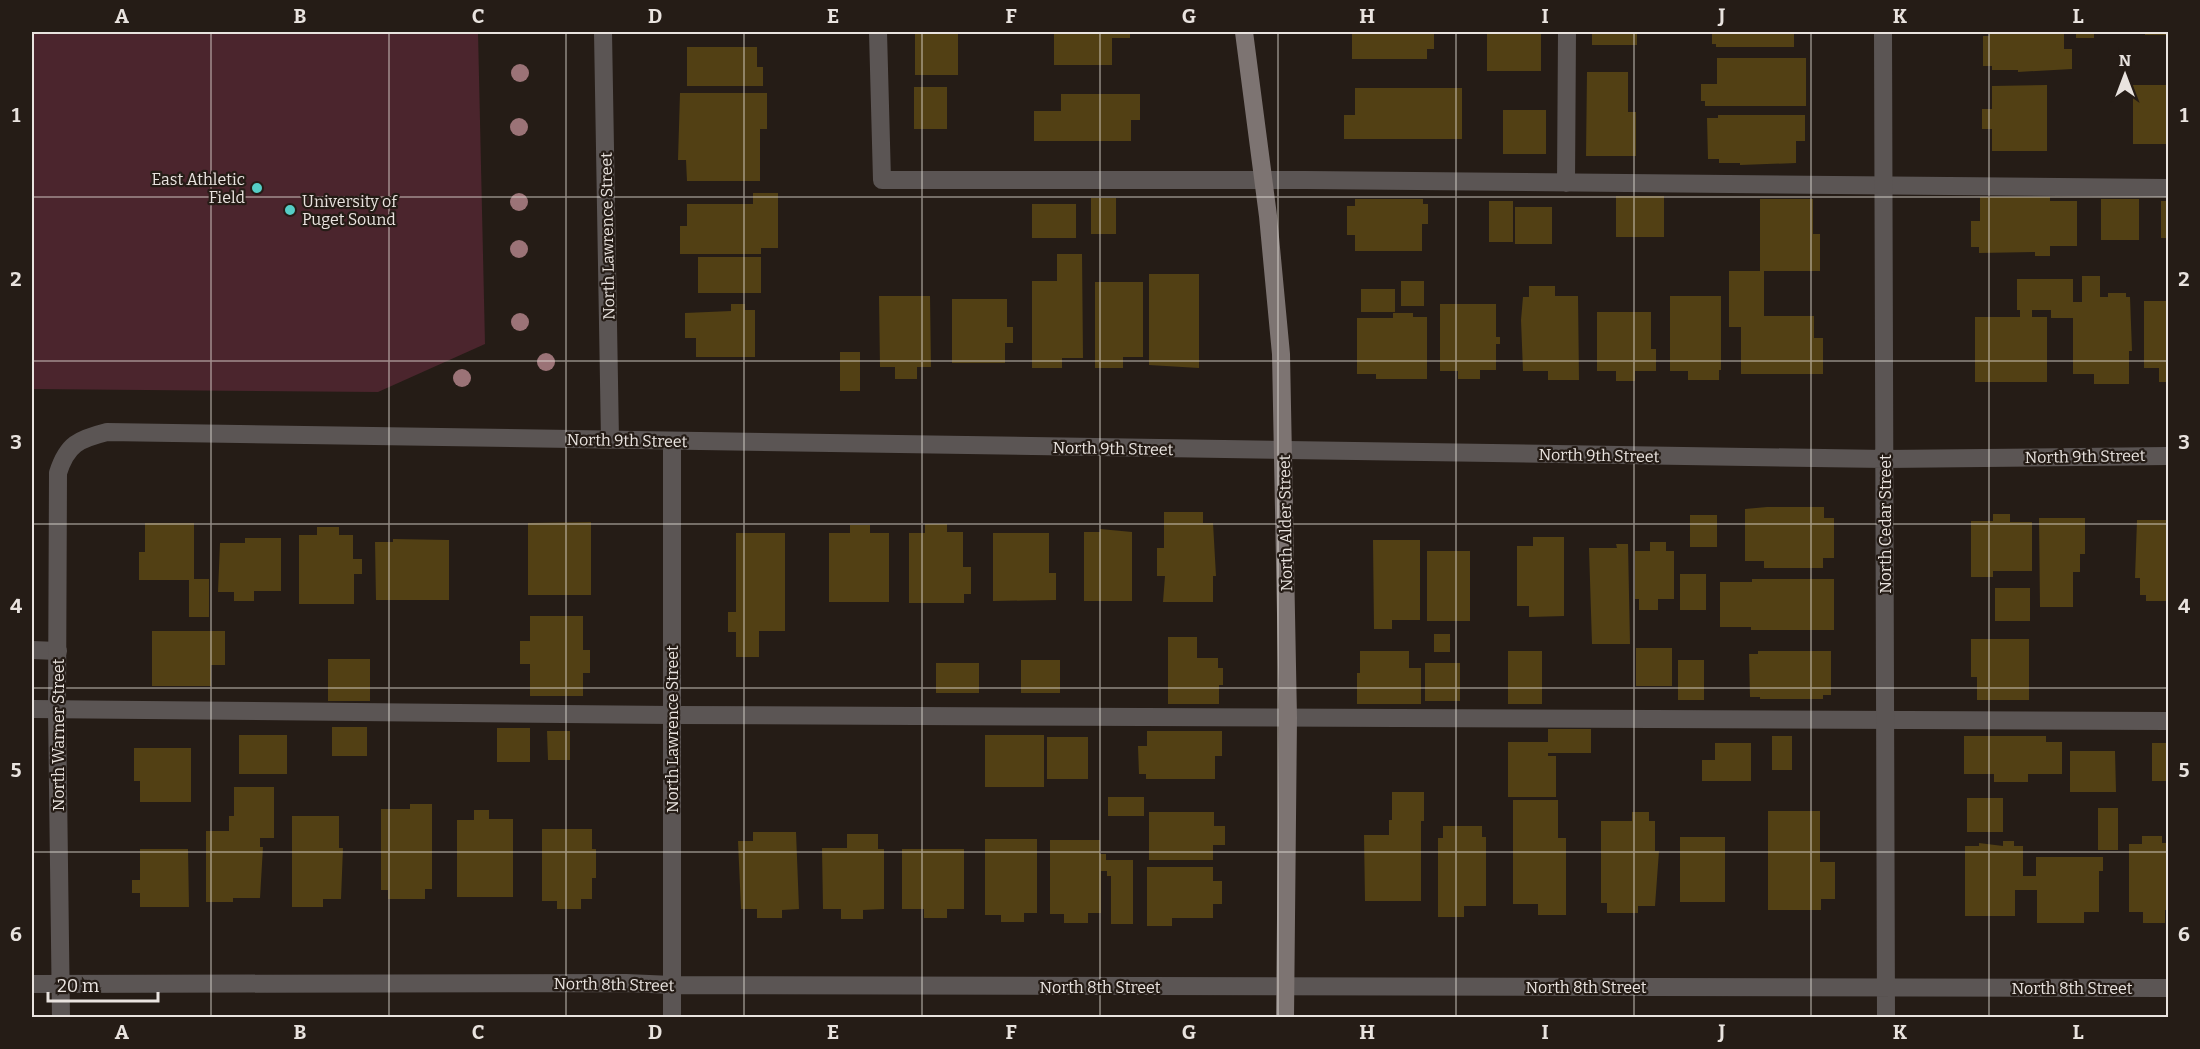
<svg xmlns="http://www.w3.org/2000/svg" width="2200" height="1049" viewBox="0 0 2200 1049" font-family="Bitter,serif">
	<rect width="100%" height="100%" fill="#251c16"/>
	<path fill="#4b252d" d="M32,32H478L485,344L378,392L32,389Z"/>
	<path fill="#524014" d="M915,32H958V75H915Z
		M1069,32H1130V38H1112V65H1054V34H1069Z
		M1352,32H1434V49H1427V59H1352Z
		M1487,32H1541V71H1487Z
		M1592,32H1637V45H1592Z
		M1712,32H1794V47H1716V44H1712Z
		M1989,32H2064V49H2072V69L2018,72V70H1992V66H1983V36H1989Z
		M2076,32H2094V38H2076Z
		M2145,32H2168V35H2145Z
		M687,47H757V67H763V86H687Z
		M1717,58H1806V106H1705V101H1701V84H1717Z
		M1587,72H1628V112H1636V156H1586Z
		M2047,85V151H1992V129H1982V109H1992V86Z
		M2133,85H2168V144H2133Z
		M914,87H947V129H914Z
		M1355,88H1462V139H1344V115H1355Z
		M680,93H767V129H760V181H687L686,160H678Z
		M1061,94H1140V120H1131V141H1034V111H1061Z
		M1503,110H1546V154H1503Z
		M1718,115H1805V141H1796V163L1740,165V163H1719V159H1708L1707,118H1718Z
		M753,193H778V248H761V254H680V226H687V204H753Z
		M1616,196H1664V237H1616Z
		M1980,197H2050V201H2077V246H2050V256H2035V252L1979,253V247H1971V221H1980Z
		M1091,198H1116V234H1091Z
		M1355,199H1423V204H1428V224H1422V251H1355V235H1347V206H1355Z
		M1760,199H1813V234H1820V271H1764V316H1814V338H1823V374H1741V327H1729V271H1760Z
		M2101,199H2139V240H2101Z
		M1489,201H1513V242H1489Z
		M2161,201H2168V238H2161Z
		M1032,204H1076V238H1032Z
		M1515,207H1552V244H1515Z
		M1057,254H1082L1083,358H1062V368H1032V281H1057Z
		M698,257H761V293H698Z
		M1149,274H1199V368L1149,365Z
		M2082,276H2100V297H2108V293H2126V297H2130L2132,351H2129V384H2094V374H2073V318H2051V310H2032V317H2047V382H1975V317H2020V310H2017V279H2073V302H2082Z
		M1401,281H1424V306H1401Z
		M1095,282H1143V357H1123V368H1095Z
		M1529,286H1555V296H1578L1579,380H1548V371H1523L1521,320L1523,297H1529Z
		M1361,289H1395V312H1361Z
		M879,296H930L931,367H917V379H895V367H880Z
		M1670,296H1721V370H1719V380H1688V371H1670Z
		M952,299H1007V327H1013V343H1005V363H952Z
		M2144,301H2168V382H2159V368H2144Z
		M731,304H745V310H755V357H696V338H685V313L731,311Z
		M1440,304H1496V337H1500V344H1496V370H1480V379H1458V371H1440Z
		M1597,312H1651V349H1656V371H1635V381H1616V371H1597Z
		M1393,313H1413V317H1427V379H1376V374H1357V318H1393Z
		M840,352H860V391H840Z
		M1767,507H1824V518H1834V558H1823V568H1764V561H1745V509Z
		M1164,512H1203V523H1213L1216,576H1213V602H1163L1165,576H1157V548H1164Z
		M1993,514H2010V522H2032V571H1993V577H1971V521H1993Z
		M1690,515H1717V547H1690Z
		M2039,518H2085V554H2080V572H2073V607H2040Z
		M2137,520H2167V601H2146V595H2140V578H2135Z
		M591,522V595H528V523Z
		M145,523H194V579H209V617H189V580H139V552H145Z
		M925,524H947V532H963V567H971V594H964V603H909V533H925Z
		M850,525H870V533H889V602H829V533H850Z
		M317,527H339V535H353V559H362V574H354V604H299V535H317Z
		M1100,529L1132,532V601H1084V532H1100Z
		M736,533H785V631H759V657H736V632H728V612H736Z
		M993,533H1049V573H1056V600L993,601Z
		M1533,537H1564V616L1529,617V606H1517V546H1533Z
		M245,538H281V591H254V601H234V592H218L220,543H245Z
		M393,539L449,540V600H376L375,542H393Z
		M1373,540H1420V620H1392V629H1374Z
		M1650,542H1666V551H1674V599H1658V610H1639V599H1635V551H1650Z
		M1616,544H1628L1630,644H1592L1589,548H1617Z
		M1427,551H1470V621H1427Z
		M1680,574H1706V610H1680Z
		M1752,579H1834V630H1751V627H1720V582H1752Z
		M1995,588H2030V621H1995Z
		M530,616H583V650H590V673H583V696H530V664H520V641H530Z
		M152,631H225V665H211V686H152Z
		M1434,634H1450V652H1434Z
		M1168,637H1197V658H1218V668H1223V685H1219V704H1168Z
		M1971,639H2029V700H1977V677H1971Z
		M1636,648H1672V686H1636Z
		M1360,651H1409V668H1421V704H1357V673H1360Z
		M1508,651H1542V704H1508Z
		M1758,651H1831V695H1823V699H1760V697H1750L1749,654H1758Z
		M328,659H370V701H328Z
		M1021,660H1060V693H1021Z
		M1678,660H1704V700H1678Z
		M936,663H979V693H936Z
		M1425,663H1460V701H1425Z
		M332,727H367V756H332Z
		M497,728H530V762H497Z
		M1548,729H1591V753H1548V756H1556V797H1508V742H1548Z
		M547,731H570V760H548Z
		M1147,731H1222V756H1215V779H1146V774H1139L1138,746H1147Z
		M239,735H287V774H239Z
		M985,735H1044V787H985Z
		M1772,736H1792V770H1772Z
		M1964,736H2046V742H2062V774H2028V782H1994V774H1964Z
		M1047,737H1088V779H1047Z
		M1715,743H1751V781H1702V760H1715Z
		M2152,743H2168V781H2152Z
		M134,748H191V802H140V781H134Z
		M2070,751H2115L2116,792H2070Z
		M234,787H274V838H260V847H263L260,898H233V902H206V831H229V816H234Z
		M1392,792H1424V821H1421V901H1365L1364,835H1389V820H1392Z
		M1108,797H1144V816H1108Z
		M1967,798H2003V832H1967Z
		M1513,800H1558V838H1566V915H1538V904H1513Z
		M410,804H432V889H425V899H388V890H381V809H410Z
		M2098,808H2118V850H2098Z
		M474,810H489V819H513V897H457V820H474Z
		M1768,811H1820V862H1835V899H1821V910H1768Z
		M1149,812H1214V826H1225V845H1213V860H1149Z
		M1632,812H1649V821H1655V851H1659L1655,906H1638V913H1607V903H1601V821H1632Z
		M292,816H339V848H343L341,899H323V907H292Z
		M1443,826H1482V837H1486V906H1464V917H1438V838H1443Z
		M542,829H592V849H596V878H592V899H581V909H557V901H542Z
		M753,832H796L799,909L782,910V918H757V909H741L738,841H753Z
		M847,834H878V849H884V909L863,910V919H841V909H823L822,848H847Z
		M2142,836H2162V843H2168V910H2165V923H2143V912H2129V844H2142Z
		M1680,837H1725V902H1680Z
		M985,839H1037V913H1024V922H1001V915H985Z
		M1050,840H1100V854H1106V860H1133V924H1111V876H1107V871H1101V913H1088V923H1064V914H1050Z
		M2003,841H2014V846H2023V876H2036V857H2103V871H2099V912H2084V923H2037V890H2015V916H1965V846H1979V843L2003,846Z
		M140,849H188L189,907H140V893H132V880H140Z
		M902,849H964V909H947V918H924V909H902Z
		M1147,867H1213V881H1222V904H1213V918H1172V926H1147Z"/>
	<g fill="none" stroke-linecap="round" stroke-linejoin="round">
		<path stroke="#5b5554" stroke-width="18" d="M878,32L882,180H1306L2168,188
			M1566,183L1567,32
			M32,650L58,651
			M32,709L672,715L2168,721"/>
		<path stroke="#5b5554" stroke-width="18" d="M603,32L610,440
			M1883,32L1886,1018
			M672,441V1018
			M32,984L626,983L672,985L2168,988
			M61,1018L57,710L58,473C67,444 79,439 107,432L1885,459L2168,456"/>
		<path stroke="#7d7472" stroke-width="18" d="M1244,32L1268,216L1281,354L1288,718L1285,1018"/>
	</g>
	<g fill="#9b7377">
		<circle cx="520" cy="73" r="9"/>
		<circle cx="519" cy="127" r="9"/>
		<circle cx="519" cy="202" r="9"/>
		<circle cx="519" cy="249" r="9"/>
		<circle cx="520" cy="322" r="9"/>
		<circle cx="546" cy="362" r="9"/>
		<circle cx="462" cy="378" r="9"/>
	</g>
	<path fill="none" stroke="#e9e3df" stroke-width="1.5" stroke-opacity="0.55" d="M211,32V1018M389,32V1018M566,32V1018M744,32V1018M922,32V1018M1100,32V1018M1278,32V1018M1456,32V1018M1634,32V1018M1811,32V1018M1989,32V1018M32,197H2168M32,361H2168M32,524H2168M32,688H2168M32,852H2168"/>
	<g fill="#55cec6" stroke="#251c16" stroke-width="2">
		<circle cx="257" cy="188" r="6"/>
		<circle cx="290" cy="210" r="6"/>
	</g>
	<g text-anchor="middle" stroke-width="4.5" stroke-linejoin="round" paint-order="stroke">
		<g font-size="16" fill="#e9e3df" stroke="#251c16" text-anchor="end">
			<text x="245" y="185">East Athletic<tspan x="245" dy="18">Field</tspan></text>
			<text x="302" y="207" text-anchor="start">University of<tspan x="302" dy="18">Puget Sound</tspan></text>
		</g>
		<g font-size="16" fill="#e9e3df" stroke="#251c16">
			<text transform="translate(607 236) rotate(-91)" y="6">North Lawrence Street</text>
			<text transform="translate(627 440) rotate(1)" y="6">North 9th Street</text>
			<text transform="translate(1113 448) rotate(1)" y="6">North 9th Street</text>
			<text transform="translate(1599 455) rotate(1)" y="6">North 9th Street</text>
			<text transform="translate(2085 456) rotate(-1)" y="6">North 9th Street</text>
			<text transform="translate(1285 523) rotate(-91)" y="6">North Alder Street</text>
			<text transform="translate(1885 524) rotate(-90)" y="6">North Cedar Street</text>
			<text transform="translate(672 729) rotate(-90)" y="6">North Lawrence Street</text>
			<text transform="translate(58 735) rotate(-90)" y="6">North Warner Street</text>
			<text transform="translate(614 984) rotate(1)" y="6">North 8th Street</text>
			<text x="1100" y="993">North 8th Street</text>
			<text x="1586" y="993">North 8th Street</text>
			<text x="2072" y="994">North 8th Street</text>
		</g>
	</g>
	<rect width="2200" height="1049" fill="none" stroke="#251c16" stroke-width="66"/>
	<g transform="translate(2125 75)" stroke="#251c16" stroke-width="4.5" paint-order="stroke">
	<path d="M0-4.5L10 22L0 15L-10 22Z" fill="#e9e3df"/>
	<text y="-9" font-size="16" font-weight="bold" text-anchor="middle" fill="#e9e3df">N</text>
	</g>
	<path d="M48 992v9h110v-9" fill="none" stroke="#e9e3df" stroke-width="3"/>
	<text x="57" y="992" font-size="18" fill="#e9e3df" stroke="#251c16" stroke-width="4.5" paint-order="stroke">20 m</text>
	<rect x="33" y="33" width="2134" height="983" fill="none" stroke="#e9e3df" stroke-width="2"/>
	<g font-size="20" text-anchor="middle" font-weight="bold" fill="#e9e3df">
		<text x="122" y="23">A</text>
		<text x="300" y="23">B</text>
		<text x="478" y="23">C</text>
		<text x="655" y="23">D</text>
		<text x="833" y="23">E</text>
		<text x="1011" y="23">F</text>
		<text x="1189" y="23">G</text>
		<text x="1367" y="23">H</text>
		<text x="1545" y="23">I</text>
		<text x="1722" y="23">J</text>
		<text x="1900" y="23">K</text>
		<text x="2078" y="23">L</text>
		<text x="16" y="122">1</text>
		<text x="2184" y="122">1</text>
		<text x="16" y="286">2</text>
		<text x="2184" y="286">2</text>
		<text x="16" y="449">3</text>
		<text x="2184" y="449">3</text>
		<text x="16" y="613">4</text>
		<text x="2184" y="613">4</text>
		<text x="16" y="777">5</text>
		<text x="2184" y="777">5</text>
		<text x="16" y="941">6</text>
		<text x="2184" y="941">6</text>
		<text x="122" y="1039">A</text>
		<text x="300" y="1039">B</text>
		<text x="478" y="1039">C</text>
		<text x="655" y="1039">D</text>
		<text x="833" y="1039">E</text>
		<text x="1011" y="1039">F</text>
		<text x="1189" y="1039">G</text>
		<text x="1367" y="1039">H</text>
		<text x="1545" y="1039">I</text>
		<text x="1722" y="1039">J</text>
		<text x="1900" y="1039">K</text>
		<text x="2078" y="1039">L</text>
	</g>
</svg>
